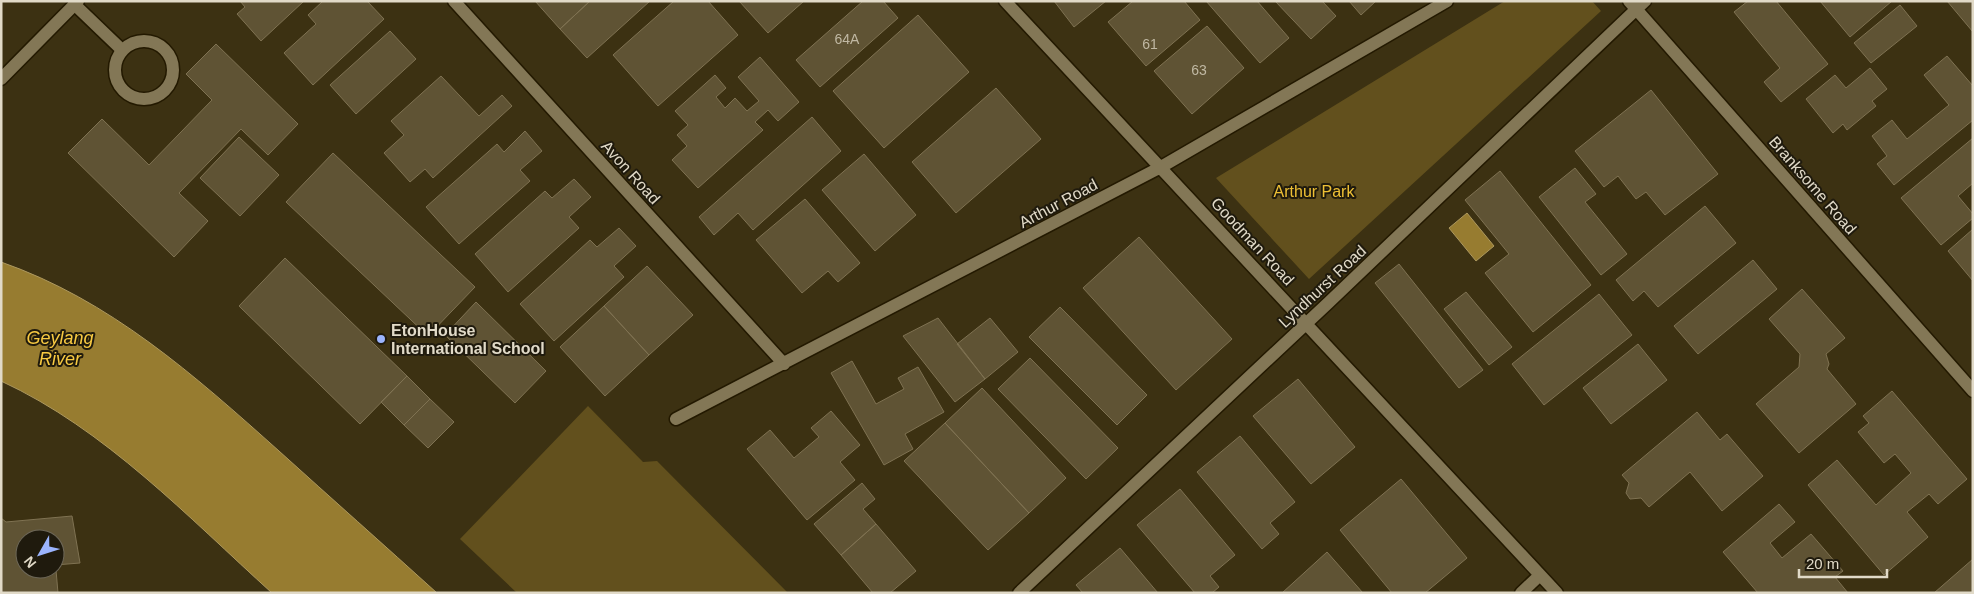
<svg xmlns="http://www.w3.org/2000/svg" width="1974" height="594" viewBox="0 0 1974 594" font-family="Helvetica,sans-serif">
	<rect width="100%" height="100%" fill="#3c3112"/>
	<path fill="#62501d" d="M1505,1H1592L1601,11L1309,279L1216,178Z
		M588,406L643,462L657,461L788,593H517L460,539Z"/>
	<path fill="#977c30" stroke="#ad985e" d="M1467,213L1494,246L1476,261L1449,228Z
		M1,262C110,300 194,375 279,451C331,498 384,545 437,593H272C188,517 105,429 1,381Z"/>
	<path fill="#5f5334" stroke="#7f7252" d="M240,1H304L261,41L237,14L245,7Z
		M323,1H367L384,19L313,85L284,53L316,24L308,15Z
		M535,1H590L560,29Z
		M590,1H650L587,58L560,29Z
		M674,1H708L738,35L658,106L613,55Z
		M739,1H804L768,33Z
		M863,1H883L898,18L820,87L796,60Z
		M1054,1H1106L1074,27Z
		M1133,1H1184L1200,20L1146,66L1108,22Z
		M1206,1H1257L1289,38L1260,63Z
		M1275,1H1322L1336,16L1311,39Z
		M1349,1H1376L1361,15Z
		M1748,1H1776L1828,64L1781,102L1764,82L1780,68L1734,12Z
		M1820,1H1892L1850,37Z
		M1947,1H1973V32Z
		M1900,5L1917,26L1871,63L1854,43Z
		M918,15L969,72L884,148L833,91Z
		M1207,26L1244,68L1192,114L1154,71Z
		M390,31L416,59L356,114L330,85Z
		M216,44L298,124L268,155L241,129L179,193L208,221L174,257L68,153L102,119L149,165L212,100L186,74Z
		M1947,56L1973,86V120L1894,185L1877,164L1887,156L1872,136L1892,120L1907,139L1949,105L1924,75Z
		M760,57L799,102L778,121L768,110L755,122L763,130L698,188L672,160L687,146L677,135L688,125L675,111L715,75L726,88L716,97L725,108L735,98L747,111L759,101L738,77Z
		M1870,68L1887,89L1872,101L1876,106L1847,130L1843,124L1833,133L1806,99L1835,75L1846,88Z
		M441,76L479,116L502,95L512,106L433,178L425,169L410,182L384,153L404,135L391,121Z
		M996,88L1041,139L956,213L912,162Z
		M1651,90L1718,174L1665,215L1646,192L1636,199L1618,176L1604,187L1575,151Z
		M812,117L841,151L753,230L738,213L714,235L699,217Z
		M525,131L542,151L520,170L530,181L459,244L426,207L497,144L504,152Z
		M239,137L279,175L240,216L200,178Z
		M1973,138V183L1958,196L1973,214V218L1941,245L1901,198Z
		M333,153L475,287L428,336L286,202Z
		M864,154L916,215L875,251L822,190Z
		M1575,168L1596,194L1585,202L1627,254L1601,275L1539,197Z
		M1500,171L1591,285L1533,332L1485,273L1509,254L1465,200Z
		M574,179L591,197L569,217L579,228L508,292L475,254L545,191L552,198Z
		M805,199L860,263L838,282L828,271L802,293L756,240Z
		M1705,206L1736,243L1658,307L1644,291L1633,301L1616,280Z
		M619,228L636,246L614,266L624,277L554,341L520,304L590,240L597,247Z
		M1973,229V281L1948,251Z
		M1139,237L1232,339L1176,390L1083,288Z
		M285,258L407,376L360,424L239,306Z
		M1753,260L1777,289L1698,354L1674,326Z
		M1399,264L1483,370L1459,388L1375,283Z
		M647,266L693,315L649,355L604,306Z
		M1802,289L1845,338L1826,354L1829,364L1827,369L1856,404L1799,453L1756,404L1799,367L1800,354L1769,319Z
		M1466,292L1512,347L1489,365L1444,309Z
		M1599,294L1632,335L1544,405L1512,364Z
		M476,302L546,371L515,403L445,335Z
		M604,306L649,355L605,396L560,347Z
		M1060,307L1147,395L1117,425L1029,337Z
		M938,318L985,379L955,402L903,336Z
		M990,318L1018,352L985,379L957,344Z
		M1638,344L1667,380L1611,424L1583,388Z
		M1030,358L1118,448L1086,479L998,389Z
		M852,361L876,404L904,389L898,378L918,367L944,412L905,434L913,449L884,465L831,373Z
		M407,376L430,399L404,425L381,402Z
		M1298,379L1355,447L1311,484L1253,416Z
		M982,388L1066,478L1029,513L945,423Z
		M1892,391L1967,479L1938,504L1929,494L1907,512L1928,537L1884,575L1808,485L1837,460L1876,505L1911,473L1895,454L1884,463L1858,432L1869,423L1863,416Z
		M430,399L454,422L428,448L404,425Z
		M831,411L860,445L840,462L855,480L807,520L747,449L770,430L794,458L819,437L811,428Z
		M1697,412L1720,440L1727,434L1763,476L1722,511L1690,472L1649,507L1641,498L1630,499L1626,493L1629,483L1622,475Z
		M945,423L1029,513L988,550L904,461Z
		M1240,436L1295,502L1270,523L1279,534L1262,549L1197,472Z
		M1401,479L1467,558L1425,593H1392L1340,530Z
		M862,483L875,499L863,509L876,524L841,555L814,524Z
		M1180,489L1235,555L1210,576L1219,587L1212,593H1195L1137,525Z
		M1779,504L1795,522L1770,543L1782,558L1811,534L1843,571L1835,577L1848,593H1758L1723,552Z
		M72,516L80,563L55,565V539H25V569H41V571L56,570L58,593H1V518L6,522Z
		M876,524L916,571L890,593H873L841,555Z
		M1120,548L1158,593H1083L1076,585Z
		M1327,552L1363,593H1282Z
		M1973,559V593H1934Z"/>
	<g fill="none" stroke-linecap="round" stroke-linejoin="round">
		<g stroke="#231900" stroke-width="15">
			<path id="service" d="M74,4L122,50
				M115 70a29 29 0 1 1 58 0a29 29 0 1 1-58 0Z"/>
		</g>
		<g stroke="#231900" stroke-width="15">
			<path id="minor" d="M454,1L784,364
				M1005,1L1557,593
				M1629,1L1973,391
				M1,79L78,1
				M676,419L1161,167L1447,1
				M1019,593L1328,303L1645,1
				M1521,593L1540,575"/>
		</g>
		<use href="#service" stroke="#837756" stroke-width="12"/>
		<use href="#minor" stroke="#837756" stroke-width="12"/>
	</g>
	<circle fill="#9bb4fd" stroke="#1f1a0d" stroke-width="2" cx="381" cy="339" r="5"/>
	<g text-anchor="middle" stroke-width="4" stroke-linejoin="round" paint-order="stroke">
		<g font-size="14" fill="#c0b8a3">
			<text x="847" y="44">64A</text>
			<text x="1150" y="49">61</text>
			<text x="1199" y="75">63</text>
		</g>
		<g font-size="16" fill="#e1dac8" stroke="#1f1a0d">
			<text transform="translate(631 172) rotate(48)" y="6">Avon Road</text>
			<text transform="translate(1813 185) rotate(49)" y="6">Branksome Road</text>
			<text transform="translate(1058 203) rotate(-28)" y="6">Arthur Road</text>
			<text transform="translate(1253 241) rotate(47)" y="6">Goodman Road</text>
			<text transform="translate(1322 286) rotate(-43)" y="6">Lyndhurst Road</text>
		</g>
		<g font-size="16" fill="#eec035" stroke="#1f1a0d">
			<text x="1314" y="197">Arthur Park</text>
		</g>
		<g font-size="16" font-weight="bold" fill="#e1dac8" stroke="#1f1a0d" text-anchor="start">
			<text x="391" y="336">EtonHouse<tspan x="391" dy="18">International School</tspan></text>
		</g>
		<g font-size="18" font-style="italic" fill="#f8ca42" stroke="#1f1a0d">
			<text x="60" y="344">Geylang<tspan x="60" dy="21">River</tspan></text>
		</g>
	</g>
	<rect width="1974" height="594" fill="none" stroke="#e1dac8" stroke-width="5"/>
	<g transform="translate(40 554) rotate(231)"><circle r="24" fill="#1f1a0d" stroke="#6d6758"/>
	<path d="M0-4L9 19L0 12L-9 19Z" fill="#9bb4fd"/>
	<text y="-8" font-size="14" font-weight="bold" text-anchor="middle" fill="#e1dac8">N</text>
	</g>
	<path d="M1799 569v8h88v-8" fill="none" stroke="#e1dac8" stroke-width="2.5"/>
	<text x="1806" y="569" font-size="15" fill="#e1dac8" stroke="#1f1a0d" stroke-width="4" paint-order="stroke">20 m</text>
</svg>
